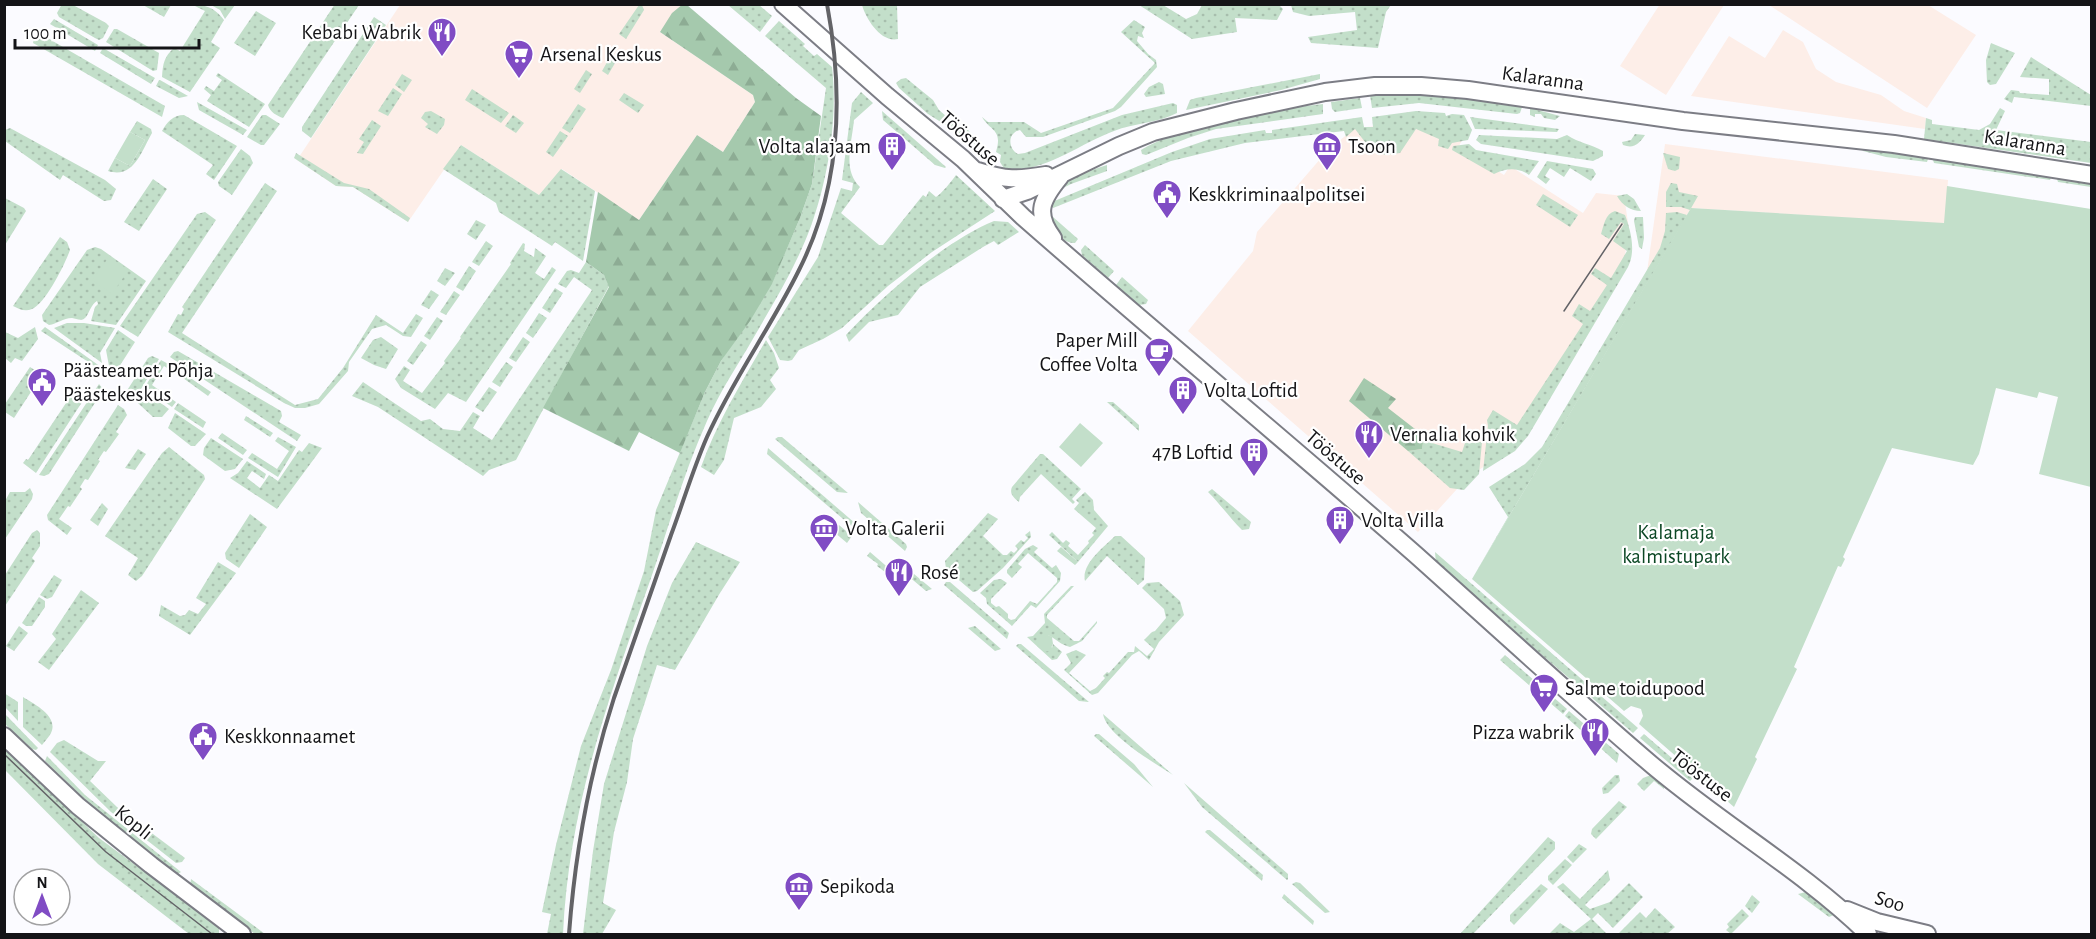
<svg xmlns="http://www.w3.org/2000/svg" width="2096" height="939" viewBox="0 0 2096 939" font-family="'Alegreya Sans',sans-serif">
	<defs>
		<pattern id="grass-dots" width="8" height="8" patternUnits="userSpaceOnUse" patternTransform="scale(1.5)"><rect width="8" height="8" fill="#c3dfca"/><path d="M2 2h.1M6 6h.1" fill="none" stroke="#a7bead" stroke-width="1.8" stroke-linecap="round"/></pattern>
		<pattern id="forest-firs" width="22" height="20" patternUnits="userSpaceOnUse" patternTransform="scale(1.5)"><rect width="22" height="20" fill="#a5c9ad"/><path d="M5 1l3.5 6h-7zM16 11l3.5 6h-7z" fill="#8dac94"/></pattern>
	</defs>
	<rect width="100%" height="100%" fill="#fbfbff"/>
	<path fill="#fdeee8" d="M1660,4L1724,5L1666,95L1620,66Z
		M400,5H689L660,32L753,95L755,102L723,152L697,135L639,220L562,169L539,195L461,145L408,222L353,187L336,186L297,160Z
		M1769,5H1928L1976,35L1927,108Z
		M1783,30L1803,42L1816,69L1836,82L1881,95L1904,111L1926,118L1925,129L1691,96L1729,36L1765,58Z
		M1460,119L1462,140L1459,146L1504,175L1510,166L1583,213L1596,193L1624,196L1629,229L1622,275L1519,443L1467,478L1418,532L1188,331L1253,251L1257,232L1328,150L1355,128Z
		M1665,144L1948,180L1945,224L1691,208L1645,286Z"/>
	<path fill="url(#grass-dots)" d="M62,4L73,5L106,23L109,26L103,38L99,40L95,38L59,17L57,13Z
		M335,4L359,5L283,118C277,116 270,112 268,105Z
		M143,5H171L164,17Z
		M193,5C207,4 216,9 224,20L211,42L220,48L190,92L162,77C163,63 164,57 174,48L180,51L205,11Z
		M211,5H235L225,19L220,10Z
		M639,5H642L644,10L626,39L619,34Z
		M728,5H759L772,16L760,32Z
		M862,5H897L898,39C881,43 866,19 862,5Z
		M1139,5H1163L1186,19L1197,14L1202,5H1279L1283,9L1277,20L1235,18L1237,32L1192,39Z
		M1291,5V4L1391,5L1386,12L1378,48L1311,43L1308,37L1357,30L1355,12L1309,16L1293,12Z
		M256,11L276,23L255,56L234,43Z
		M374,17L386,25L311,138L302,131V127Z
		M54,19L98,45L95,51L50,24Z
		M1134,20L1145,27L1142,33L1144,38L1138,36L1137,41L1148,54L1156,60L1157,67L1121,107L1115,111L1043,137H1026L1020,130C1007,133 1008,149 1018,154L1025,153L1122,115L1173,103L1177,105V113C1158,123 1134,123 1114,131C1077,145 1046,172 1005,170L1000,162L1001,155L996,152C1003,129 990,131 982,117L988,122H1024L1041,133L1113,108L1155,63L1121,32Z
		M779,21L805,44L803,46L814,56L817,54L832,67C838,118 828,179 811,226C797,265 774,302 754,337C738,365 720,391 707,421C684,472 669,526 651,578C609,697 569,806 563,934H547L551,914L542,912L556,845L581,746L611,670L644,571L656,510L705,392L721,361L772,283L800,218L812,184L826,88L765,36Z
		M114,29H117L159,53L157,70L153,71L106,42Z
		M44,36L165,106L162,117L33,43L34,39Z
		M1991,43L2015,53L1996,84L1990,85L1987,82L1986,60Z
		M103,48L155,78L151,84L100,53Z
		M614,56L618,58L608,75L602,71L610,57Z
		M2031,57L2091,95V106L2014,97L2012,103L2004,99L2011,90L2019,91L2020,93L2049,95V79L2020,77Z
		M586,70L592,74L580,93L574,89Z
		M218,73L265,104L249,127L207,101L211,95L204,89L206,86L214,91L222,80L216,76Z
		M402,74L412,80L404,92L395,85Z
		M1320,74V79L1281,90L1186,110L1190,100L1196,98Z
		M906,78L933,100L939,110L954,123L965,127L979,141L981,150L968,139L928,114L899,88L896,83L901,79Z
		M159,80H160L188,96L179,98L156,86Z
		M1159,82L1163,84L1165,94L1146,97L1144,94L1149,87Z
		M393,88L402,94L388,116L378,111Z
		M472,89L509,113L501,123L465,100Z
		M861,92L873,103L854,120C852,143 842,170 860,187L841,213L879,245H883L923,195L926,197L929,191L936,197C941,194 952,181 956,175L995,211L932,252L888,286L842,328L823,339L799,350L792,360L788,361L780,360L768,337L818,257L841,188L852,191L853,183L842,180L852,103Z
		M624,93L644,105L638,113L619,100Z
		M1395,93L1444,95L1522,107L1520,113L1517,114L1419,103L1372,108L1370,95Z
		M1360,98L1362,108L1335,112L1332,109L1331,102Z
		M197,102L247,130L243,135L199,110Z
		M578,104L586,109L570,133L562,128Z
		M1323,104V114L1216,129L1188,138L1146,155L1142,154L1141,150C1192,121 1265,111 1323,104Z
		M1530,108L1560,116L1555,120L1544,118L1541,114H1535V117L1530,115Z
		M2000,108L2005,111L1996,130L2091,142V163L1924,139L1926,118L1932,120V124L1979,130L1990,124Z
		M431,111L445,119L444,125L437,134L425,127L428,124L421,118L425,112Z
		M882,111L946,167L945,168L935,165L883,120Z
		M1416,111L1445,113L1446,116L1452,114L1464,115L1472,130L1468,140L1452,143L1448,149L1438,146L1439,139L1416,129L1400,153L1385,155L1365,142L1355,129L1346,137L1344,131L1245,143L1171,161L1053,208L1051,205L1052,202L1172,152L1210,139L1265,130L1266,133H1272V130L1362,117L1364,127H1373L1372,117Z
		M184,115L237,146L214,180L206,174L213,165L162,131C167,122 173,115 184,115Z
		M262,115H266L280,124L264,145H261L247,137Z
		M513,115L524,123L516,133L505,126Z
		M1470,117L1559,129L1557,132L1475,129Z
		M372,120L381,126L363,154L357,153L364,142L359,139Z
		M137,121L151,129L152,133C141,152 134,179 108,171L115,158L130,166L145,140L130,132Z
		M10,128L105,180L116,189L111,200L104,201L63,175L60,180L5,141V130Z
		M560,131L568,136L553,157L546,152Z
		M1635,134L1645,135C1639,144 1634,149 1623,145L1622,142L1631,140Z
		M1479,135L1557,139L1567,135C1579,143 1591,144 1603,151V156L1593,161L1481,144L1476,140Z
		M1469,144L1476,150L1539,161L1529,175C1518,167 1506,168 1494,174L1452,150L1453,146Z
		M461,145L539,195L561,169L595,191L583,261L555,242L552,246L499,212L496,203L443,169Z
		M1861,148L2091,183V187L2058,182L2057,179L2051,178L2050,180L1934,163L1933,160L1928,159L1927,162L1886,157L1863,151Z
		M241,149L250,156L253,163L232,195L219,186L218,182Z
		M296,153L344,183L369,189L410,218L408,222L353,187L336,186L294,158Z
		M1663,153L1680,157L1679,169L1675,171L1668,169Z
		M1547,161L1593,169L1596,174L1591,181L1570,168L1564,177L1550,168L1545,176L1550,179L1546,184L1537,177Z
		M1107,165V171L1071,184L1053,193C1068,177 1086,172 1107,165Z
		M153,179L167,189L139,231L124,222Z
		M265,183L277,191L182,333L295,405L318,399L343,368L376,315L403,333L416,314L423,318L411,337L403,336L386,325L372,329L349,362L348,371L319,404L305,408H295L284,403L168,332L178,314L181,315L184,309L182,307Z
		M1671,183L1677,184L1679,192L1698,196L1690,210L1681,207H1666V192Z
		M1543,194L1578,215L1570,227L1536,205Z
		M1627,194L1634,199L1641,211C1631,211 1622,205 1617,196Z
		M5,198L24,208L26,211L5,245Z
		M1045,210L1078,239L1075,243C1059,244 1051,222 1045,210Z
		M1615,211L1625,215C1631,231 1636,251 1628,267L1528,436L1515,451L1483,471L1488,426L1487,420L1493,410L1517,425L1583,324L1572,316L1579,304L1590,311L1607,285L1591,274L1595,268L1611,278L1627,251L1613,241L1624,224L1621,222L1609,239L1601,234C1604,225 1605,214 1615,211Z
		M205,212L216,220L138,337L120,326L197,214Z
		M1677,212L1687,215L1684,221L1472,579L1508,517L1489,487L1525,464L1542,447L1660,248L1665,231L1666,213Z
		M1635,217H1643L1644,238L1642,249L1639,247L1634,221Z
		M476,220L486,225L476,240L467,234Z
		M994,221L1008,222L1019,232L998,245L994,241L983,247L920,287L898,315L869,322L849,342L846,335C882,296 945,241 994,221Z
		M60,237L67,242L70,250C65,264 46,303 32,309C25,312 19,309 13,306Z
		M486,241L493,246L479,266L472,262Z
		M523,243L525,244L524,251L534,257L535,248L546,256L535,273L544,279L552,267L556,270L466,402L448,393L435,409L401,388L395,379L404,366L410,370L403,381L422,393L445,363L444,361L461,338L460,337L511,264L510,263Z
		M1085,245L1114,271L1108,278L1082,255L1081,250Z
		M95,247L101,249L146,281L116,325L91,321L95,307L98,304L97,301C91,305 90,311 86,317C82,322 77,319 72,318C63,318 57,324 49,325L43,321L42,315L87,250Z
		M586,262L604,275L609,286L516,460L489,470L483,476L378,407L352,396L363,382L421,421L430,419L443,429L460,431L473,412L480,416L473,428L492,440L592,290L574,277L566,288L558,284L567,271L571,270L579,273Z
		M469,266L476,271L463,291L456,287Z
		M445,268L455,273L445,286L437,281Z
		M1122,277L1148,300L1146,304L1139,305L1116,285Z
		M555,288L563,293L550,313L542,308Z
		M431,290L439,295L429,309L421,305Z
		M454,291L460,295L446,315L440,312Z
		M539,313L547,318L533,338L526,333Z
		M437,317L443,321L430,340L424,336Z
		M67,323H84L115,328L100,353L102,363L54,328Z
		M35,327L38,339L22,361L15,358L11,363L5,358V332L18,338Z
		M45,327L101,367L102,371L41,331Z
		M118,330L135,342L117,370L110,375L106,372L109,366L106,350Z
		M381,337L398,349L386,369L374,365L361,358L373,340Z
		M523,337L530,342L516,362L509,358Z
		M766,340L774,353L779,368L770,380L776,389L761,407L734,418L724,460L714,475L701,467C717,422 742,382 766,340Z
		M421,341L427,345L413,365L407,361Z
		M178,351L281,411L282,416L279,422L301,435L297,441L170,357L174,352Z
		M152,356L159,359L141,389L169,409L162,417H153L126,392L148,358Z
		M161,360L181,371L178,375L164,366L152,385L176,402L172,407L146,389L145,387Z
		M506,362L513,367L500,387L492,382Z
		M30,367L42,375L14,418L5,412V404Z
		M186,375L211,392L208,396L183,378Z
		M99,384L103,389L102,392L49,474L44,476L39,475Z
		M489,387L497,392L483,412L475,407Z
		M79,389L86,396L36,473L23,463L26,459L28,460L70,397L73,398Z
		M1107,402H1113L1139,425V431Z
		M178,403L206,422L203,428L174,409Z
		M118,405L124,409L127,415L116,432L119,434L106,452L104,451L98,460L100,461L88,480L85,479L80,487L82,489L70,507L68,506L59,519L72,528L67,535L48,520L47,515Z
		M175,413L206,434L195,446H191L168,428Z
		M246,416L273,433L270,437L244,420Z
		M222,433L247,450L243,455L218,438Z
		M1424,436L1432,443L1462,452L1465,443L1482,442L1479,474L1464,490L1450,488L1408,451L1422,449Z
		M278,437L296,447L278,477L248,458L252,453L277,469L289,451L275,441Z
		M778,437H782L848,493L837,492L775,439Z
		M211,438L243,459L235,469L225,471L203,455L204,448Z
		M309,443L322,448L277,509L230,478L238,473L247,461L266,474L264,479L252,471L247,478L260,488L269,475L278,481L299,450L302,452Z
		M169,447L204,475L205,479L142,576L136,581L128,575L138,558L105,536L162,453Z
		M768,448L856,524V530L767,454Z
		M138,449L146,454L135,470L125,468Z
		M1040,454H1043L1081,489L1072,499L1075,502L1073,504L1041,474L1020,497L1019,502C1014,498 1009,494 1012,487Z
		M30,488L33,494L32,499L5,539V501L10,492H25Z
		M1212,489L1251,522L1249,529L1242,530C1230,518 1220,504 1208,492Z
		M1085,492L1093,500L1094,510L1108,526L1078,562L1049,535L1052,532L1063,543L1066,540L1070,543L1068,546L1078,555L1089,543L1088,541L1094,535L1092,533L1096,528L1074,509L1079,503L1076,500Z
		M858,502L906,544L907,547L905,551L861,513Z
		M102,503L108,509L98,526L90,520Z
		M988,513L998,519L983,536L1003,555H1007L1011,551L1014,553L1018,549L1015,546L1021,540L1024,542L1028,538L1025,535L1030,531L1031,537L1003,568L977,591L973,592L946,569L945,561Z
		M250,514L267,527L239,568L226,559L225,553Z
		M839,525L852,536L847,543L834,532Z
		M37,530L40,533V546L32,558L35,561L5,606V575L32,533Z
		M1115,536H1121L1145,558L1144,580L1138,585L1107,556L1085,581C1081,564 1104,547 1115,536Z
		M696,542L740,562L720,593L675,670L657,665L633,739L627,782L614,832L603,903L616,910L602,934H583L593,851L604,784L647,646L672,583Z
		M1033,545L1038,548L1034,552L1052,568L1056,565L1061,573L1060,581L1036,608L1031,605L1012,626L987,604L986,598L980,593L994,580L1001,579L1007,583L991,599V603L996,607L999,606L1008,614V618L1011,620L1015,619L1030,601L1037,604L1057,582V578L1028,553L1018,564L1022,567L1012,578L1007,573V570L1025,549Z
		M870,552L899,577L897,581L877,566L878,564L867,556Z
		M1435,552L1638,728L1633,733L1436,564Z
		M218,562L236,573L190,635L159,616L161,605L180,616L185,615L189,610L198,614L206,604L196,598Z
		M902,564L932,589L926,591L901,570Z
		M54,575L62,580L52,597L47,599L40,595Z
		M946,582H950L1009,633L1007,639L944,585Z
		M1159,582L1180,601L1184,615L1159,642L1149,660L1139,651L1132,655L1098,693L1092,695L1064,670L1071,663L1066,654L1076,650L1086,655L1069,673L1090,691L1096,688L1105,678L1103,676L1107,672L1109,673L1128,652H1134L1135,646L1147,656L1154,649L1144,640L1152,632L1155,631L1166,618L1164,609L1142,588L1147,583Z
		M1071,586H1074L1047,615V618L1074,641H1079L1097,621V623L1082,641L1070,647C1061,645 1056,639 1048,635L1052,648L1053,644L1062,652L1057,659L1052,660L1027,637L1033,636L1045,623L1044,614Z
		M81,590L99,603L49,670L38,662L56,639L52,634Z
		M39,597L45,601V607L32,626H26L22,623Z
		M19,626L28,633L14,651L6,646Z
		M975,626L1001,649L995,651L968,628Z
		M1018,644H1021L1089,702L1079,701L1016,646Z
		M1505,655L1543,688L1538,693L1500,660Z
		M1545,690L1567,709L1563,714L1541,695Z
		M4,693L18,702V721L5,707Z
		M23,697C34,704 59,716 51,733C49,737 45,741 42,745L23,727Z
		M1569,711L1619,754L1617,763L1565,716Z
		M5,714L38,748L36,750L32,749L5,724Z
		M1103,714L1173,775C1155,763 1107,736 1103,714Z
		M1096,734H1099L1134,764L1153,787L1094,736Z
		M1644,734L1694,777L1690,781L1640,738Z
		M64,740L98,761H106L90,781L117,807L185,858L182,862L176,863L111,812L50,752L57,743Z
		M5,748L99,838L219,927V934H189L98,864L5,770Z
		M47,756L85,795L181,872L178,874L173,873L112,825L45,761Z
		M1615,775H1619L1620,781L1608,793L1603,794L1602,788Z
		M1651,775L1664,781V789L1654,781L1644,791L1637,784L1643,778Z
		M1184,783L1288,874V879L1287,880L1202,807Z
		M1619,801L1627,807L1596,839L1591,834L1592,829Z
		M1207,830H1210L1263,875L1262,881L1205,832Z
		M1548,837L1555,842V849L1473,934H1460Z
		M1579,844L1587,849L1573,863L1567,857Z
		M1565,859L1572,865L1553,885L1548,880V876Z
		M1608,870L1610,880L1585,905L1590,909L1610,902L1629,883L1643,897L1613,928L1598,913L1592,919L1607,934H1549L1560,923L1574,932L1591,919L1557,887L1563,883L1580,899Z
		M191,879L265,934H255L190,886Z
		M1296,882L1300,883L1330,912L1325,913L1292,884Z
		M1541,884L1548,889L1514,925L1510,921V915Z
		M1806,892L1809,893L1836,914L1829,917L1798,894Z
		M1284,894L1314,921L1313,925L1282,898Z
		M1752,895L1760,902L1752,913L1745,906Z
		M1655,908L1675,927L1667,934H1618L1640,912L1646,918Z
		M1742,909L1749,916L1731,934L1726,930L1729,927L1727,924Z"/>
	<path fill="url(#forest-firs)" d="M683,4L687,5L796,98L821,116L812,184L800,218L772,284L750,321L721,361L705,392L680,453L639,432L629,451L543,408L609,287L604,275L586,262L598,192L639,220L697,135L723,152L755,102L753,95L660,32L672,13Z
		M1364,378L1396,399L1388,408L1424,436L1422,449L1408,451L1349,401Z"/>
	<path fill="#c3dfca" d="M130,132L145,140L130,166L115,158Z
		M1947,186L2091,209V487L2039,474L2058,397L2039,392L2037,398L1996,388L1979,454L1973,465L1892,448L1843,557L1845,559L1841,567L1838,566L1794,667L1797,669L1755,757L1757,759L1734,807L1639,724L1643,716L1641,709L1631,706L1624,711L1472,579L1691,208L1944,223Z
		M109,257L126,268L127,272L112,294L92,280Z
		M1080,423L1103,443L1081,467L1059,447Z
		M1061,547L1078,562L1075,565L1057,551Z
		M1049,635L1052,637L1053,644L1049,651L1044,652L1037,646V639Z"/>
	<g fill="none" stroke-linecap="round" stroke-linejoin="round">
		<g stroke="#7c7d85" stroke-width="20">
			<path id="tertiary" d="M783,4L887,96L963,159L1023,217C1153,331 1286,441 1416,555C1492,623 1567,692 1645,759C1716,821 1800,868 1868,934
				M978,171C1006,180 1017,180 1046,175
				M1003,199L1027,191L1119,146L1153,132L1236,111L1325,92L1375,86H1421L1468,90L1683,121L1894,144L2092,175
				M1053,238C1034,213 1042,199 1060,177
				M4,736L78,806L151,865L242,934
				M1847,910L1877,922L1927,934"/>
		</g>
		<use href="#tertiary" stroke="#fff" stroke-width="16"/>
		<path stroke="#636367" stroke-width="1.5" d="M1564,311L1622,224
			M4,754L106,852L212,934"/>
		<path stroke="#636367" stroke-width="4" d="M569,934C575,854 589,775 614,698C633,644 652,590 671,535C683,503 693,469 707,437C733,379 771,327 799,270C841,187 844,95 827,4"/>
	</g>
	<defs>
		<g id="restaurant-pin" transform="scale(1.5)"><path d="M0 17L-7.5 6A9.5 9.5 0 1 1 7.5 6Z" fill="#804cc4" stroke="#fff"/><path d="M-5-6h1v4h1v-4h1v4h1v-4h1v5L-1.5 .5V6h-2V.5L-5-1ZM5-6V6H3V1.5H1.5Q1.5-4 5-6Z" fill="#fff"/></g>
		<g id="supermarket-pin" transform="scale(1.5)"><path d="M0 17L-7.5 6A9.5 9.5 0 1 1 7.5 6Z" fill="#804cc4" stroke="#fff"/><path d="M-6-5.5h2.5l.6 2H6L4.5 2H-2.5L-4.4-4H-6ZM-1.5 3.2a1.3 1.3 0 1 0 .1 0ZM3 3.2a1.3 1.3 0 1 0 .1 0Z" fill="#fff"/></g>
		<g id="building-pin" transform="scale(1.5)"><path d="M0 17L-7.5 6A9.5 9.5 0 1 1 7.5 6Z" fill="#804cc4" stroke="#fff"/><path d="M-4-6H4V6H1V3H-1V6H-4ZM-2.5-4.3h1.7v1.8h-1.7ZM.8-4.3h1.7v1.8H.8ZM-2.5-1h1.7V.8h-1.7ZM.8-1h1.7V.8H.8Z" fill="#fff"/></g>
		<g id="museum-pin" transform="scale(1.5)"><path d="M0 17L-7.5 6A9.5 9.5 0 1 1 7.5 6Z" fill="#804cc4" stroke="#fff"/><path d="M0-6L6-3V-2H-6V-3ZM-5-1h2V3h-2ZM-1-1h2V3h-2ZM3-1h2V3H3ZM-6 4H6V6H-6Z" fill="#fff"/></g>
		<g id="civic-pin" transform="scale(1.5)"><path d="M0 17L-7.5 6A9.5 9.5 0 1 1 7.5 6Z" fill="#804cc4" stroke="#fff"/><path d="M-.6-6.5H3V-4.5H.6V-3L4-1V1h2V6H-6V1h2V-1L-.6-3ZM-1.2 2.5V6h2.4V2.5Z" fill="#fff"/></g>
		<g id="cafe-pin" transform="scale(1.5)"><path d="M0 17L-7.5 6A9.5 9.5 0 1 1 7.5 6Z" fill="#804cc4" stroke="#fff"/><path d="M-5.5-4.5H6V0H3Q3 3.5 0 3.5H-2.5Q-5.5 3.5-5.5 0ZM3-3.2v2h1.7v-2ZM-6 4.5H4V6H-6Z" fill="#fff"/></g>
	</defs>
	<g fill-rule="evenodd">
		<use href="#restaurant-pin" x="442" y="32"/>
		<use href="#supermarket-pin" x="519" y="54"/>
		<use href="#building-pin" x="892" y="146"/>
		<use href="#museum-pin" x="1327" y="146"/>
		<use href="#civic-pin" x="1167" y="194"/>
		<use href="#cafe-pin" x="1159" y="352"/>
		<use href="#civic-pin" x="42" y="382"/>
		<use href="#building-pin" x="1183" y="390"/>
		<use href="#restaurant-pin" x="1369" y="434"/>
		<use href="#building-pin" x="1254" y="452"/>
		<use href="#building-pin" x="1340" y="520"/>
		<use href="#museum-pin" x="824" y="528"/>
		<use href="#restaurant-pin" x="899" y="572"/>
		<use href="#supermarket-pin" x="1544" y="688"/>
		<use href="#restaurant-pin" x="1595" y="732"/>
		<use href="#civic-pin" x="203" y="736"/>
		<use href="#museum-pin" x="799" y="886"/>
	</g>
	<g text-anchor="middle" stroke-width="4.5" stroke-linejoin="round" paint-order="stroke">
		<g font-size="21" fill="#141417" stroke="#fff" text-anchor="start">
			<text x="421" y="39" text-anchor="end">Kebabi Wabrik</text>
			<text x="540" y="61">Arsenal Keskus</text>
			<text x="871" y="153" text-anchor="end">Volta alajaam</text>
			<text x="1348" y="153">Tsoon</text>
			<text x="1188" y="201">Keskkriminaalpolitsei</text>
			<text x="1138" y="347" text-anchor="end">Paper Mill<tspan x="1138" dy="24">Coffee Volta</tspan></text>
			<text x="63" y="377">Päästeamet. Põhja<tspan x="63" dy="24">Päästekeskus</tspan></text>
			<text x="1204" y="397">Volta Loftid</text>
			<text x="1390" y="441">Vernalia kohvik</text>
			<text x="1233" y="459" text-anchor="end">47B Loftid</text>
			<text x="1361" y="527">Volta Villa</text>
			<text x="845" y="535">Volta Galerii</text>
			<text x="920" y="579">Rosé</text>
			<text x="1565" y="695">Salme toidupood</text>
			<text x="1574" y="739" text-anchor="end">Pizza wabrik</text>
			<text x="224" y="743">Keskkonnaamet</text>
			<text x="820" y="893">Sepikoda</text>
		</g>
		<g font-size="21" fill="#141417" stroke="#fff">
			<text transform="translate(1543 78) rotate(8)" y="7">Kalaranna</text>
			<text transform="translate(970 138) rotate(41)" y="7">Tööstuse</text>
			<text transform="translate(2025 142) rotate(9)" y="7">Kalaranna</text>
			<text transform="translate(1336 457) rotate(41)" y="7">Tööstuse</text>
			<text transform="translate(1702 775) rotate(38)" y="7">Tööstuse</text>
			<text transform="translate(134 822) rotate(39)" y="7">Kopli</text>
			<text transform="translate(1890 901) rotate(17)" y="7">Soo</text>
		</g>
		<g font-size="21" fill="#0b4724" stroke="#fff">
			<text x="1676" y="539">Kalamaja<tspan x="1676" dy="24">kalmistupark</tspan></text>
		</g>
	</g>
	<rect width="2096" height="939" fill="none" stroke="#141417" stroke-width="12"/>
	<g transform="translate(42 897)"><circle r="28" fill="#ffffff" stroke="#a1a1a2" stroke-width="1.5"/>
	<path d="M0-4.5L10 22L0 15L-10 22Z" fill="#804cc4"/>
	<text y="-9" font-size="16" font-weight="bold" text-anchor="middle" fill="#141417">N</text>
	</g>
	<path d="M15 39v9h184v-9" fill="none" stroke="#141417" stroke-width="3"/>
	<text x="24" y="39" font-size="18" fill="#141417" stroke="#ffffff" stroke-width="4.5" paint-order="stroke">100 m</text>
</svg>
